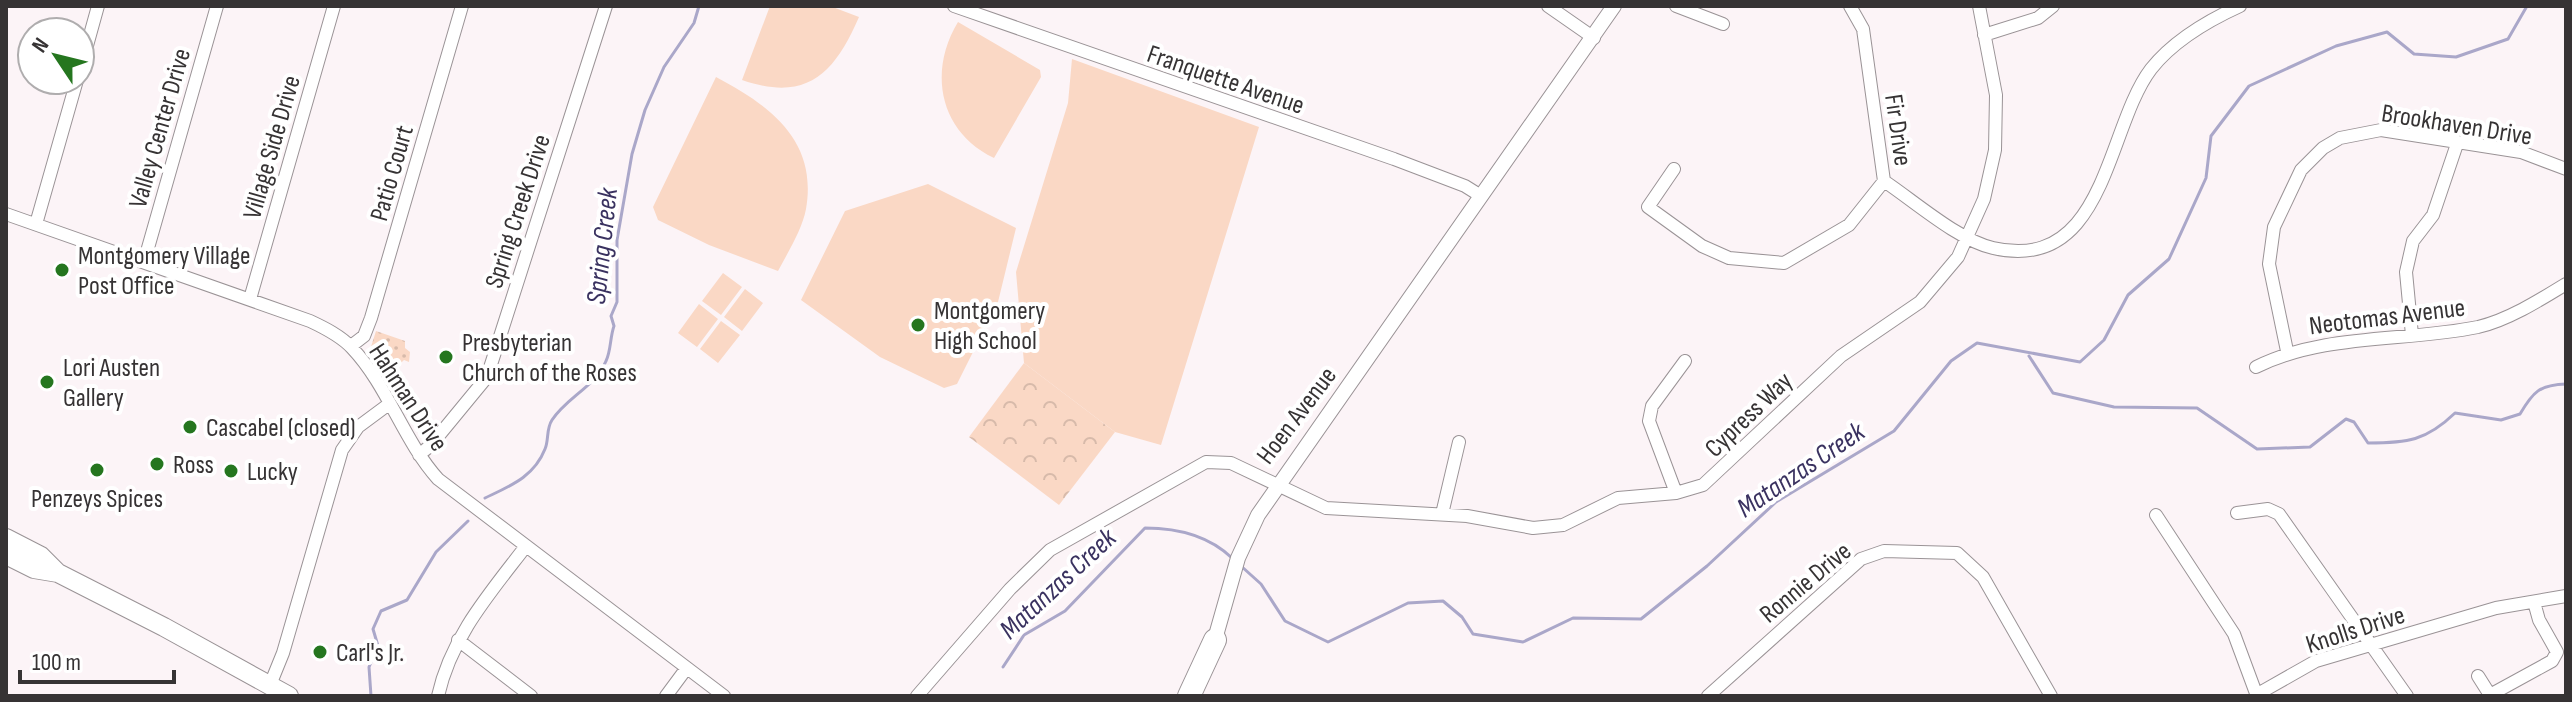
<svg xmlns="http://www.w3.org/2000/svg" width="2572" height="702" viewBox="0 0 2572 702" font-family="'Sofia Sans Condensed',sans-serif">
	<defs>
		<pattern id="grass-dots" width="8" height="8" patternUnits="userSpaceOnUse" patternTransform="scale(2)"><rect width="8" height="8" fill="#fad8c5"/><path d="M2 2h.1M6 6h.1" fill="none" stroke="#d7baaa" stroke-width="1.8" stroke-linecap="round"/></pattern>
		<pattern id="park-crowns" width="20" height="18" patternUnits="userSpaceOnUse" patternTransform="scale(2)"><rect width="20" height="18" fill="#fad8c5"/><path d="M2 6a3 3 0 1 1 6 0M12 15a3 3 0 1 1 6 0" fill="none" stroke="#d7baaa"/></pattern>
	</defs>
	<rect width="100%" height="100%" fill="#fcf4f7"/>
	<path fill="url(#grass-dots)" d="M376,331L405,341V348L410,352L409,362L404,360L385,378L369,353Z"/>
	<path fill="url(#park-crowns)" d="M1024,363L1115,432L1059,505L969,437Z"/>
	<path fill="#fad8c5" d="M770,6H830L859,17C834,75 806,102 742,80Z
		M958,22L1040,70L1041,77L994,158C939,132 928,71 958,22Z
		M1072,59L1259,127L1161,445L1115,432L1024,363L1016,272L1068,103Z
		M716,77C769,105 818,140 806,209C802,230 788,252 778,271L709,245L658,220L653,207Z
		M928,184L1016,228L998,302L957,384L944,388L880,357L801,300L845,211Z
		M723,273L742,287L721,315L702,301Z
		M745,289L763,303L742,331L724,317Z
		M699,304L718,319L697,347L678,333Z
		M721,321L740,335L718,363L700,349Z"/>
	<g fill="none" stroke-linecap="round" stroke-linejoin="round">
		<path stroke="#aaa7c9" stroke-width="3" d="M2029,356L2053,393L2114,407L2197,408L2257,449L2310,447L2346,419L2354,422L2368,443C2407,443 2426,441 2455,413L2501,420L2520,414C2533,392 2539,385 2566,384
			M485,498C510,486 534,477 545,449C549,440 546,429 552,420C567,397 595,387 606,361C611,351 610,337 614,326L611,316L617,302V240L632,154L645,110L664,67L694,23L699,6
			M1241,566L1261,584L1285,621L1328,642L1408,603L1443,601L1462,617L1473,634L1523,642L1573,618L1641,619L1707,566L1776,502L1894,431L1951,361L1977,343L2080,362L2104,340L2128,295L2169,259L2206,178L2211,136L2249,86L2336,46L2387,32L2414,54L2456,57L2508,39L2527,6
			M1003,667L1024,635L1065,611L1145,528C1178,528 1208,535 1232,558
			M371,696L369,667L378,646L373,629L381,611L407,600L436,552L468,521"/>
		<g stroke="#9a9396" stroke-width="14">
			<path id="minor" d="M954,6L1394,159L1465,186L1481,196
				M1548,6L1594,38
				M1676,6L1723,24
				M1984,35L2038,18L2053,6
				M80,71L98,6
				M1674,169L1648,207L1702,246L1729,258L1784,263L1849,225L1884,181L1863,29L1850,6
				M1884,181C1914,201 1958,240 1993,248C2106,274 2106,128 2151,69C2174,40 2207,21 2240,6
				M6,214L310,321C325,328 341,336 352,348C388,386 403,440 438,479L724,696
				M36,224L77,80
				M144,262L217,6
				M250,299L334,6
				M2412,335L2406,272L2413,241L2433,215L2457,144
				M351,346L364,336L371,318L462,6
				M2287,351L2269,264L2274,227L2301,170L2323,148L2340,138L2381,130L2521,152L2566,169
				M2256,367C2324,333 2405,342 2478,327C2508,320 2540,300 2566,284
				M419,455L431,445L487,377L606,6
				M1676,493L1649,421L1652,406L1685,361
				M2237,513L2268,509L2279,514L2407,696
				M1442,514L1459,442
				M2156,515L2234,634L2257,696
				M458,640L531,696
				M2478,676L2490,695L2552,661L2557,652L2539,620L2534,602
				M270,685L283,653L342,450L358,427L389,404
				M2256,695L2316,661L2496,608L2566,596
				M438,696C451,637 490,593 526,546
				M666,696L686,669
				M917,696L1010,589L1050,550L1206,462L1231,463L1326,508L1467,516L1533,528L1563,525L1618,498L1676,493L1703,485L1841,356L1920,302L1958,257L1984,199L1995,150L1996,95L1979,6
				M1708,696L1861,559L1884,551L1957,553L1983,577L2051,696"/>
		</g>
		<g stroke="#9a9396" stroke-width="16">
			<path id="tertiary" d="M1213,646L1238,558L1258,515L1614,6"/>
		</g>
		<g stroke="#9a9396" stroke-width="20">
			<path id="primary" d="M6,538L41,556L58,573
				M6,555L34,569L58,573L164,627L289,696"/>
		</g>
		<g stroke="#9a9396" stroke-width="24">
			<path id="motorway" d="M1189,696L1215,640"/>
		</g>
		<use href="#minor" stroke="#fff" stroke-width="12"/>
		<use href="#tertiary" stroke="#fff" stroke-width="14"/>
		<use href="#primary" stroke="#fff" stroke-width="18"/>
		<use href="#motorway" stroke="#fff" stroke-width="22"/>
	</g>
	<g fill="#25761f" stroke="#fff" stroke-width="3">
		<circle cx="62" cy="270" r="8"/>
		<circle cx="918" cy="325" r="8"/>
		<circle cx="446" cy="357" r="8"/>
		<circle cx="47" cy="382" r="8"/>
		<circle cx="190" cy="427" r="8"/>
		<circle cx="157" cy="464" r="8"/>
		<circle cx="97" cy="470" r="8"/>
		<circle cx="231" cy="471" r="8"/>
		<circle cx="320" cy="652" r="8"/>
	</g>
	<g text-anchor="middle" stroke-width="8" stroke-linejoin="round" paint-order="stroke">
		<g font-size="26" fill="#363334" stroke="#fff">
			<text transform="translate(1226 79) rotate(19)" y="9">Franquette Avenue</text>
			<text transform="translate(2457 124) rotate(9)" y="9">Brookhaven Drive</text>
			<text transform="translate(159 128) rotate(-74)" y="9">Valley Center Drive</text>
			<text transform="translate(1899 130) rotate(82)" y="9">Fir Drive</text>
			<text transform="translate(271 147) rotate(-74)" y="9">Village Side Drive</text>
			<text transform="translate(391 173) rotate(-74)" y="9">Patio Court</text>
			<text transform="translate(517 211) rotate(-72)" y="9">Spring Creek Drive</text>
			<text transform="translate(2387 316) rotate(-7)" y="9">Neotomas Avenue</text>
			<text transform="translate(409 397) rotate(57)" y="9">Hahman Drive</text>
			<text transform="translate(1748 414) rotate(-44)" y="9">Cypress Way</text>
			<text transform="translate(1296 415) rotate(-53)" y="9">Hoen Avenue</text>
			<text transform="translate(1805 582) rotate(-40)" y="9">Ronnie Drive</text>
			<text transform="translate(2355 629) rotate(-18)" y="9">Knolls Drive</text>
		</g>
		<g font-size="26" fill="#363334" stroke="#fff" text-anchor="start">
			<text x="78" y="264">Montgomery Village<tspan x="78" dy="30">Post Office</tspan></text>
			<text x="934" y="319">Montgomery<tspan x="934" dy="30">High School</tspan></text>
			<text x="462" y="351">Presbyterian<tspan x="462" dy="30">Church of the Roses</tspan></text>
			<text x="63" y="376">Lori Austen<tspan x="63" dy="30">Gallery</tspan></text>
			<text x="206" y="436">Cascabel (closed)</text>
			<text x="173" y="473">Ross</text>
			<text x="247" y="480">Lucky</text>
			<text x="97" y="507" text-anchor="middle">Penzeys Spices</text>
			<text x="336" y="661">Carl's Jr.</text>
		</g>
		<g font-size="28" font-style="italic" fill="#3a3260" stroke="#fff">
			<text transform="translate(601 246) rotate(-84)" y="10">Spring Creek</text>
			<text transform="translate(1800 469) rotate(-34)" y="10">Matanzas Creek</text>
			<text transform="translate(1057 583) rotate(-43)" y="10">Matanzas Creek</text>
		</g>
	</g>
	<rect width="2572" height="702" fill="none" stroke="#363334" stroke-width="16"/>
	<g transform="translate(56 56) rotate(305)"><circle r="38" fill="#ffffff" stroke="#afadae" stroke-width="2"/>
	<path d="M0-6L14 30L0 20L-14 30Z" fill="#25761f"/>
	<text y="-12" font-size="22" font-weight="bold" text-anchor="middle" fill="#363334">N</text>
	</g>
	<path d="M20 670v12h154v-12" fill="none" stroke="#363334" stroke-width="4"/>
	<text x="32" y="670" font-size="24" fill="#363334" stroke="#ffffff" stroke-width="6" paint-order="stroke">100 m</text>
</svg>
